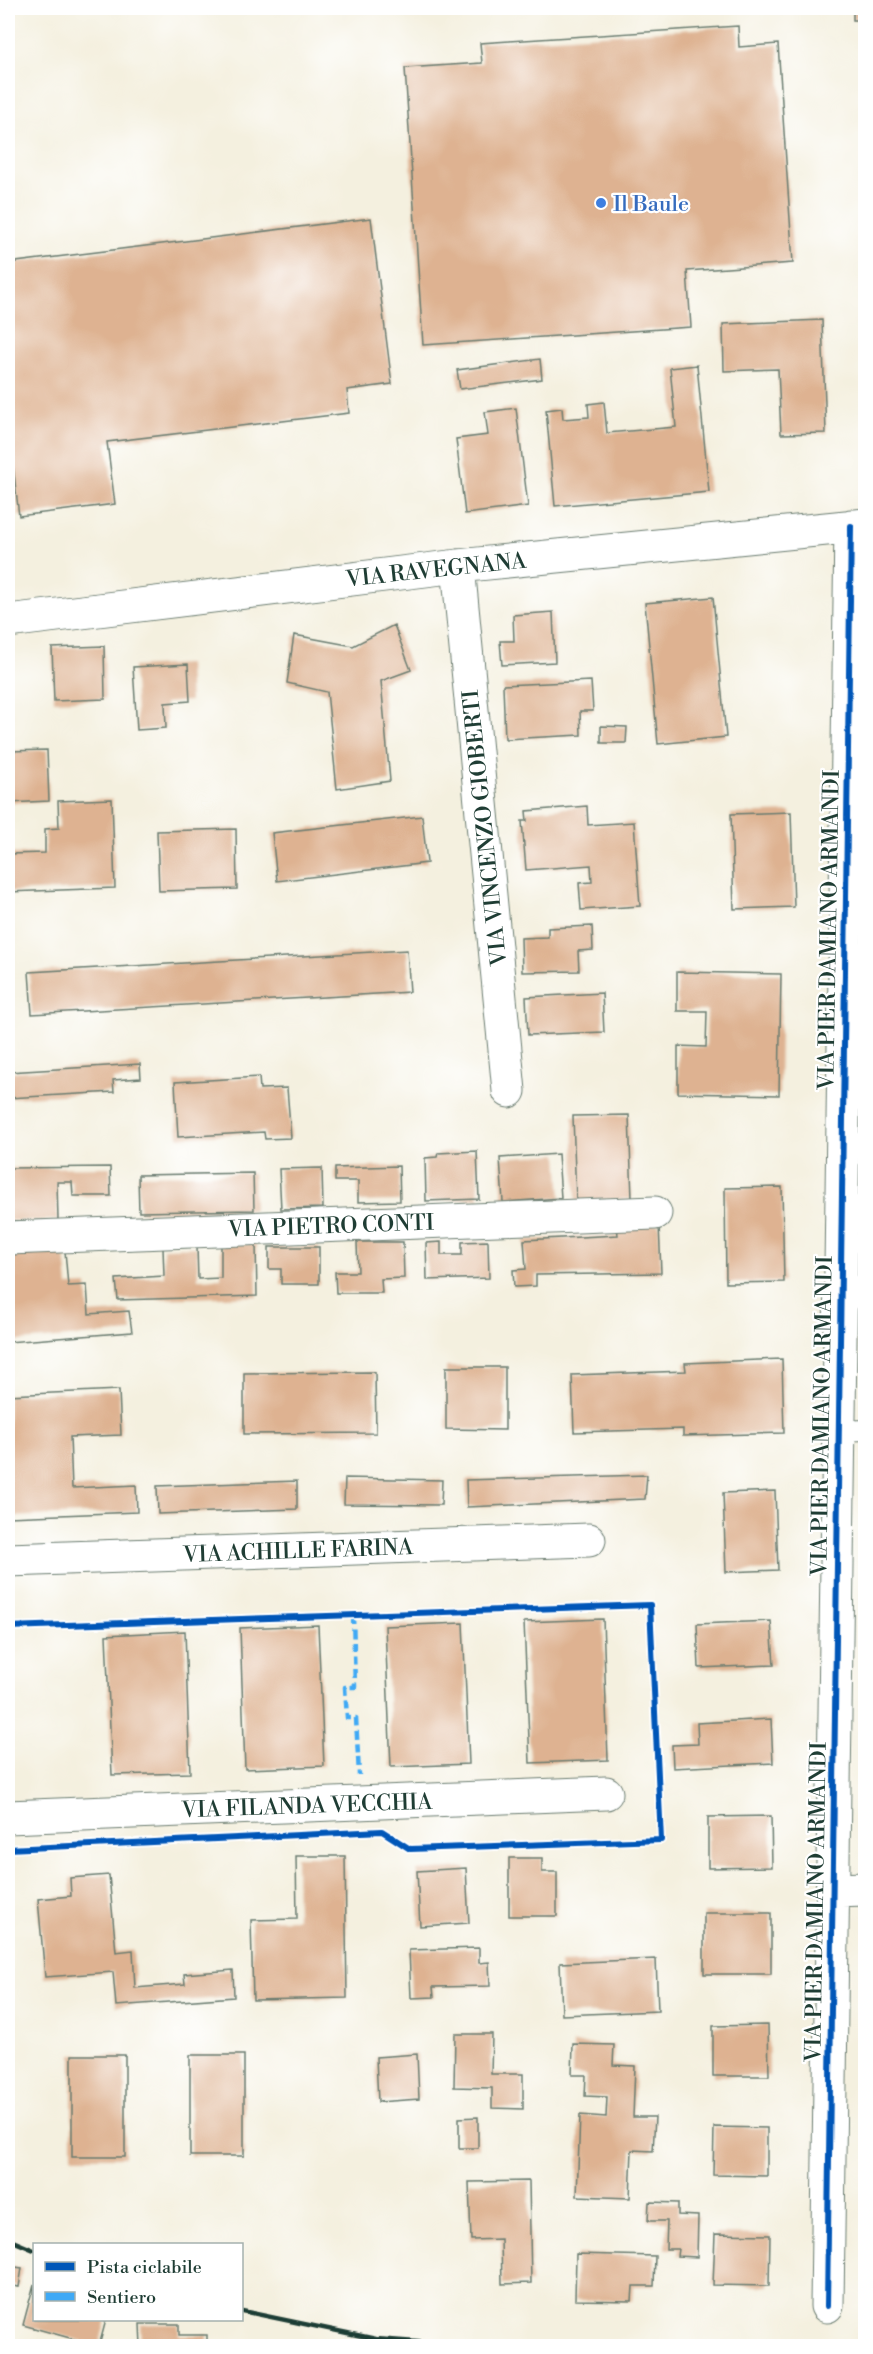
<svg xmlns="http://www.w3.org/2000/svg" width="873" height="2354" viewBox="0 0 873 2354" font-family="'Libre Bodoni',serif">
	<rect width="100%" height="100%" fill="#fff"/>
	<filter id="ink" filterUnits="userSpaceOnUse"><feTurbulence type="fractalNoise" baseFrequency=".0167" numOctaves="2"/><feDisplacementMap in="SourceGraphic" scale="12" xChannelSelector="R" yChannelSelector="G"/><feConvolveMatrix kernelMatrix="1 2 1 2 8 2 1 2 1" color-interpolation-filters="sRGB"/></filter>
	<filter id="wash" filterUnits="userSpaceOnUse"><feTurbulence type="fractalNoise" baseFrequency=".008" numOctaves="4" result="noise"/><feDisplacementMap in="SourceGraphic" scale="24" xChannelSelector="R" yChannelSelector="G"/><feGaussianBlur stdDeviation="1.35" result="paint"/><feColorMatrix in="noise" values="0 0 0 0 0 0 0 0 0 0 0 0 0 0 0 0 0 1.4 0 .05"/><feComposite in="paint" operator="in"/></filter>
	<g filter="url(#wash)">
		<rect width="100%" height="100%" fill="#f4f0df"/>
		<g id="blocks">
			<path fill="#deb291" d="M853,8H866V20H853Z
				M738,26L739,47L778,44L793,263L687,271L691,327L423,345L405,68L482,63L480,43Z
				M371,218L392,384L347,390L349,413L107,442L115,504L19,516L8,423V263Z
				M822,320L826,433L781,434L778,369L724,371L723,324Z
				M540,359L542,379L460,389L457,370Z
				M697,365L709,492L555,506L546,410L562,408L563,419L589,417L588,404L604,402L607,433L676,427L670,368Z
				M516,408L528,506L465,514L456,439L488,435L485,412Z
				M713,597L726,737L658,744L645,603Z
				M553,612L555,662L502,665L500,641H514L513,615Z
				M394,625L411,670L381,681L390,781L337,789L327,692L287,683L294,635L353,646Z
				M104,646L105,699L54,701L52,648Z
				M188,664L190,701L165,703L166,728L137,730L133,667Z
				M591,681L593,711H580L581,735L505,739L503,685Z
				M601,726L627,727L626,743H601Z
				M47,750L49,801L8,803V751Z
				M112,799L115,888L8,892V854L45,853V829L59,828L58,801Z
				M587,806L588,825L634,822L640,906L581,910L579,883L592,882L591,865L526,870L522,821H527L526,811Z
				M791,812L794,907L734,909L731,814Z
				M422,816L427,863L277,881L272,833Z
				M236,829L237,889L159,891L157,831Z
				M592,926L593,950L578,951L579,971L522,972L521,938L548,937V928Z
				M407,950L410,992L32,1014L29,972Z
				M677,972L781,974L779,1095L678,1093V1046L706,1047L707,1011H677Z
				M602,993L604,1032L528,1035L526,997Z
				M140,1064L141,1078L113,1080L114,1092L8,1098V1072Z
				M259,1077L260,1089L287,1088L291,1138L265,1139L264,1132L178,1137L175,1082Z
				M629,1115L632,1199L576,1201L573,1116Z
				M477,1151L479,1199L426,1201L425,1158L437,1157L438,1153Z
				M558,1154L561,1198L503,1202L500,1158Z
				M399,1166L400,1201L358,1202V1181H335V1168Z
				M110,1167L111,1196H73L72,1182H57L58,1220L8,1221V1168Z
				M322,1168L323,1208L281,1209L279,1169Z
				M253,1173L254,1210L139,1212L138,1175Z
				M782,1187L784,1282L726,1283L725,1188Z
				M659,1224L661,1273L536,1275V1286L514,1287L513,1270L526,1269L524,1240L618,1235L617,1226Z
				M488,1241L489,1278L427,1280L426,1243L441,1242V1255H462V1242Z
				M357,1242H403L404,1278L381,1279L382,1293H336L335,1272H358Z
				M256,1244L257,1296L118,1300L116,1279L164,1276L163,1248L197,1247L198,1279L221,1278V1245Z
				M269,1247H319V1284H281V1269H269Z
				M65,1251L68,1286L87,1285L89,1314L129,1311L132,1332L8,1342V1311H12L10,1277H8V1255Z
				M782,1359L784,1433L683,1436V1429L574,1432L572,1375L686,1371L685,1363Z
				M446,1367H505V1430L446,1429Z
				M375,1372L376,1433L244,1434V1373Z
				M119,1390L121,1435L70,1437L72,1488L136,1485L137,1512L8,1517V1395Z
				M647,1475L645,1499L467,1507L466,1480Z
				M345,1478L442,1480L441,1505L344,1504Z
				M297,1481V1509L158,1514L157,1486Z
				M775,1491L778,1570L726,1572L723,1493Z
				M603,1619L608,1760L530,1763L524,1622Z
				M771,1621L774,1665L699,1668L697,1624Z
				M463,1623L469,1764L391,1767L385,1626Z
				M318,1625L324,1766L245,1769L240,1628Z
				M185,1631L190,1773L112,1775L106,1635Z
				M771,1719L773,1763L673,1768L672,1745L698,1744L697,1723Z
				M771,1816L772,1867L708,1868V1817Z
				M296,1856H345L347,1998L253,2000L251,1920L297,1919Z
				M509,1858H542V1872H557V1916H509Z
				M466,1868L469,1923L420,1926L417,1871Z
				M109,1875L116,1952L133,1950L135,1988L185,1984L184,1974L233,1970L234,1997L116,2006L113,1972L45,1977L38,1899L71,1896L70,1878Z
				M704,1913H771V1974H704Z
				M479,1948V1963L489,1962L490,1986L433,1987L434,1997L411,1998L409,1950Z
				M656,1959L658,2011L562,2015L560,1963Z
				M768,2025L769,2076H713V2026Z
				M455,2034H492L491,2074H523V2109L492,2108V2088L454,2087Z
				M573,2044L614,2045L613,2065L635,2066L633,2117H655L653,2151L632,2150L630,2198L577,2196L580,2115L606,2117L607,2097L585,2096L586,2075H572Z
				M417,2054L419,2099L378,2102L376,2057Z
				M72,2055H125V2157H72Z
				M190,2055H244V2156H190Z
				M478,2117V2148H459V2118Z
				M714,2127L767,2128V2176L713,2175Z
				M529,2181L531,2283L502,2284L501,2239L471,2240L469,2182Z
				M649,2202L678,2203V2215L698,2216L697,2257L677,2256L678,2249H666L667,2221H648Z
				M715,2234L770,2235L769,2286L713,2285Z
				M576,2254L655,2256L654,2286H633L632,2301L575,2300Z
				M8,2266L22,2268L19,2287L8,2285Z
				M34,2284V2320H106L99,2346L23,2325Z
				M140,2324H179V2335H207V2346H141Z"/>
		</g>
	</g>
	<g filter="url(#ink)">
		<use href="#blocks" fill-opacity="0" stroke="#6a7c70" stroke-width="1.5"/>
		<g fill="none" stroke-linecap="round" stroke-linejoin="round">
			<g stroke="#6a7c70" stroke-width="22">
				<path id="service" d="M839,1431L866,1430"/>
			</g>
			<g stroke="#6a7c70" stroke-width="35">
				<path id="minor" d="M458,566L509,1091
					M8,621L458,566L866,525
					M8,1238L655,1213
					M8,1560L589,1540
					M8,1817L606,1793
					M833,1890L866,1889
					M827,2306L851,526"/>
			</g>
			<use href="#service" stroke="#fff" stroke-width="20"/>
			<use href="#minor" stroke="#fff" stroke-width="33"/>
			<path stroke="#1f3d34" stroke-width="4.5" d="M8,2239L34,2250
				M242,2311L376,2339L470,2346
				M812,2346L866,2343"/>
			<path stroke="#3fa9f5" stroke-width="4.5" stroke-dasharray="9 4.5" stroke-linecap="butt" d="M353,1615L355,1687H345L347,1718H356L359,1775"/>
			<g stroke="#fff" stroke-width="10">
				<path id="cycleway" d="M8,1627L650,1605L661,1840L410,1849L382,1831L8,1849
					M827,2306L851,526"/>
			</g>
			<use href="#cycleway" stroke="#0057b8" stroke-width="6"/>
		</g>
	</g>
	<circle fill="#3f7fe0" stroke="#fff" stroke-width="2" cx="601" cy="203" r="6"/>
	<g text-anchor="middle" stroke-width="4.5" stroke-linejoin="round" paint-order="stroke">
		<g font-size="22" fill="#366cbe" stroke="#fff" text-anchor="start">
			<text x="613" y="211">Il Baule</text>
		</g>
		<g font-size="22" fill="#1f3d34" stroke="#fff">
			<text transform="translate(436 569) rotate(-6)" y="8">VIA RAVEGNANA</text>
			<text transform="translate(484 828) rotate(-96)" y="8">VIA VINCENZO GIOBERTI</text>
			<text transform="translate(828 930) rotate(-89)" y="8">VIA PIER DAMIANO ARMANDI</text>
			<text transform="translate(331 1225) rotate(-2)" y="8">VIA PIETRO CONTI</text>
			<text transform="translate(821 1416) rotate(-89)" y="8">VIA PIER DAMIANO ARMANDI</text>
			<text transform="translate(298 1550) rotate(-2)" y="8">VIA ACHILLE FARINA</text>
			<text transform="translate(307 1805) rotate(-2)" y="8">VIA FILANDA VECCHIA</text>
			<text transform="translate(815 1902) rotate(-89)" y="8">VIA PIER DAMIANO ARMANDI</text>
		</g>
	</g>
	<rect width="873" height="2354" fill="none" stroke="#fff" stroke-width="30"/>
	<rect x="33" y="2243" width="210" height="78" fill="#ffffff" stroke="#a5b1ae" stroke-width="1.5"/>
	<rect x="45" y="2262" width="30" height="9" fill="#0057b8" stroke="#a5b1ae" stroke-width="1.5"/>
	<text x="87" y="2273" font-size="18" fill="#1f3d34">Pista ciclabile</text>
	<rect x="45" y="2292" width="30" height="9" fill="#3fa9f5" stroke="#a5b1ae" stroke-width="1.5"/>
	<text x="87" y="2303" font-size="18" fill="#1f3d34">Sentiero</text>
</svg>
